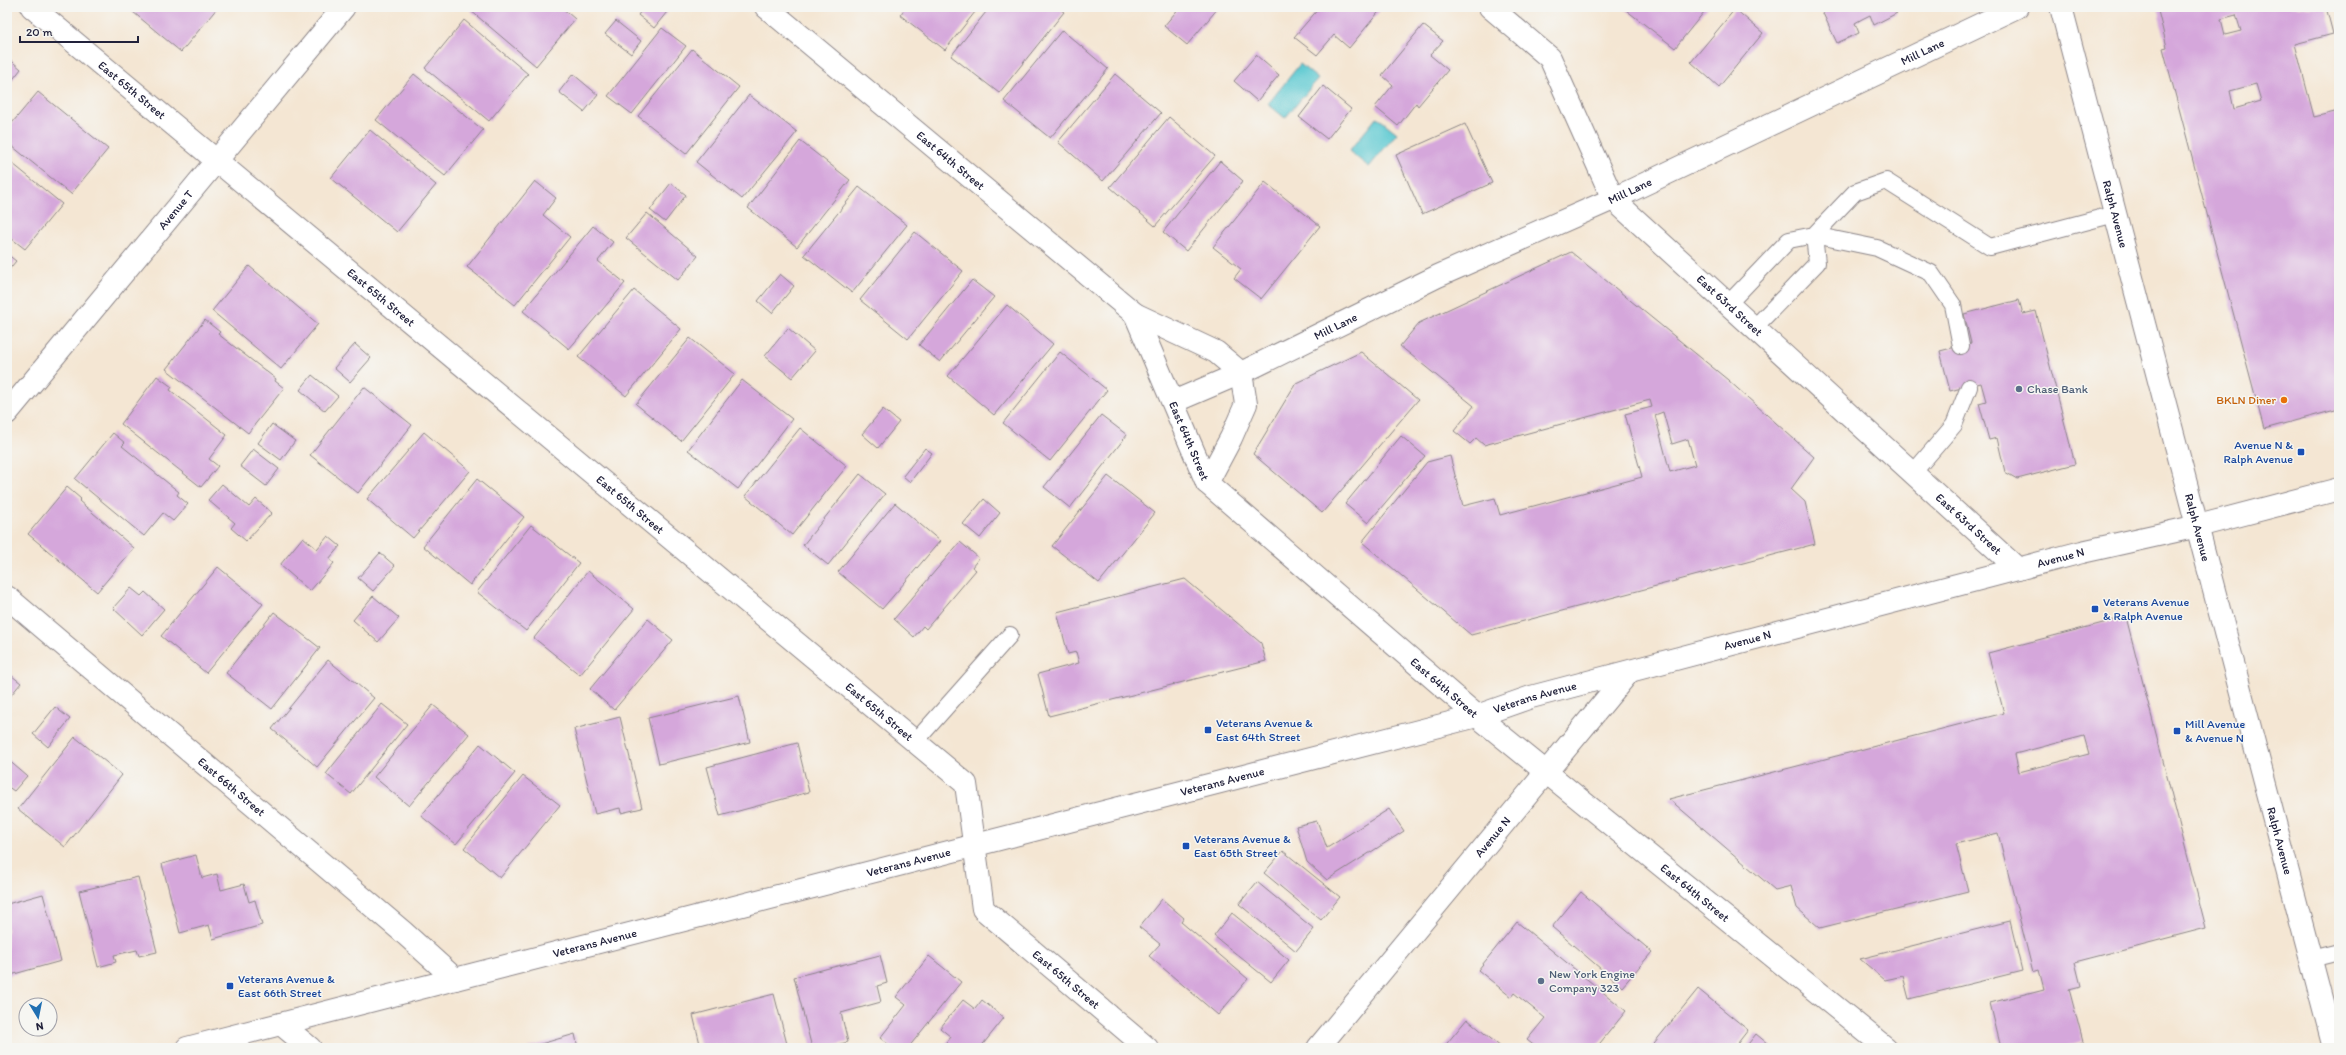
<svg xmlns="http://www.w3.org/2000/svg" width="2346" height="1055" viewBox="0 0 2346 1055" font-family="Itim,sans-serif">
	<rect width="100%" height="100%" fill="#f6f6f2"/>
	<filter id="ink" filterUnits="userSpaceOnUse"><feTurbulence type="fractalNoise" baseFrequency=".025" numOctaves="2"/><feDisplacementMap in="SourceGraphic" scale="8" xChannelSelector="R" yChannelSelector="G"/><feConvolveMatrix kernelMatrix="1 2 1 2 8 2 1 2 1" color-interpolation-filters="sRGB"/></filter>
	<filter id="wash" filterUnits="userSpaceOnUse"><feTurbulence type="fractalNoise" baseFrequency=".012" numOctaves="4" result="noise"/><feDisplacementMap in="SourceGraphic" scale="16" xChannelSelector="R" yChannelSelector="G"/><feGaussianBlur stdDeviation="0.9" result="paint"/><feColorMatrix in="noise" values="0 0 0 0 0 0 0 0 0 0 0 0 0 0 0 0 0 1.4 0 .05"/><feComposite in="paint" operator="in"/></filter>
	<g filter="url(#wash)">
		<rect width="100%" height="100%" fill="#f4e6d3"/>
		<path fill="#5cc9d1" stroke="#3f7686" d="M1300,64L1318,79L1285,118L1268,104Z
			M1377,117L1397,133L1369,167L1349,151Z"/>
		<g id="blocks">
			<path fill="#d5a7db" fill-rule="evenodd" d="M127,7H218L181,52Z
				M473,7H561L575,19L536,66L470,10Z
				M644,7H671L654,28L638,15Z
				M906,7H979L945,50L900,15Z
				M990,7H1057L1064,12L999,93L951,56Z
				M1180,7H1219L1187,45L1164,26Z
				M1320,7H1382V8L1349,48L1334,35L1317,55L1294,37Z
				M1622,7H1708L1675,48Z
				M1820,7H1894L1897,13L1874,25L1870,15L1862,19L1855,23L1859,33L1837,43Z
				M2157,7H2326L2333,34L2295,44L2314,117L2339,111V409L2264,429L2163,48L2167,47ZM2236,15L2241,31L2225,35L2221,19ZM2256,84L2261,101L2234,109L2230,91Z
				M1735,9L1763,33L1719,87L1691,62Z
				M464,20L528,74L489,121L425,68Z
				M616,21L641,41L631,54L605,34Z
				M1423,25L1443,41L1430,55L1448,70L1418,106L1416,103L1398,126L1375,107L1393,85L1382,75Z
				M662,28L686,46L632,114L608,96Z
				M1062,30L1108,69L1050,138L1004,101Z
				M692,49L739,87L686,154L638,116Z
				M1256,55L1279,75L1257,101L1234,81Z
				M7,57L21,69L7,87Z
				M414,74L483,130L445,176L376,120Z
				M573,74L598,95L584,112L559,92Z
				M1115,74L1161,113L1103,181L1058,142Z
				M1323,86L1351,109L1327,139L1299,117Z
				M38,92L108,149L71,194L7,142V129Z
				M749,95L797,132L742,199L696,162Z
				M1169,117L1215,156L1155,226L1110,187Z
				M1465,124L1492,183L1422,214L1396,155Z
				M370,130L436,185L397,232L331,178Z
				M800,141L850,180L797,247L748,208Z
				M7,159L62,204L25,249L7,235Z
				M1220,161L1243,181L1186,251L1163,232Z
				M535,181L556,198L543,215L570,237L515,305L467,267Z
				M1265,182L1320,226L1261,299L1234,278L1241,269L1213,247Z
				M671,183L686,195L665,222L650,210Z
				M859,187L907,225L852,293L804,255Z
				M647,213L698,256L678,280L626,238Z
				M593,226L613,242L598,261L625,283L569,349L523,311Z
				M915,232L963,271L908,339L860,300Z
				M1571,252L1728,380L1814,457L1791,489L1805,502L1815,544L1471,635L1362,542L1427,462L1450,456L1463,506L1495,498L1500,515L1642,477L1625,414L1652,407L1650,400L1484,445L1476,438L1470,444L1454,431L1474,406L1400,346L1419,323ZM1663,412L1672,444L1688,439L1695,465L1670,472L1655,415Z
				M7,254L16,261L7,272Z
				M249,266L318,324L281,369L212,311Z
				M780,274L794,286L772,313L758,301Z
				M972,280L994,297L940,362L919,345Z
				M634,290L681,329L626,396L578,357Z
				M2019,300L2023,314L2036,311L2075,464L2017,479L2005,472L1997,438L1989,440L1979,403L1986,401L1981,383L1950,391L1940,351L1971,343L1964,314Z
				M1007,305L1053,344L994,415L948,376Z
				M205,320L220,332L218,334L276,379L275,381L284,388L248,433L166,369Z
				M788,328L815,351L792,378L765,356Z
				M690,338L735,374L681,441L636,404Z
				M355,344L371,358L350,382L334,368Z
				M1060,352L1107,390L1050,461L1003,423Z
				M1361,352L1418,400L1322,513L1253,454L1296,383Z
				M312,375L338,396L325,411L300,390Z
				M157,376L172,387L170,390L227,435L209,459L218,466L201,487L121,424Z
				M742,380L792,419L738,489L688,450Z
				M364,387L412,425L358,493L310,455Z
				M883,409L899,422L878,448L862,434Z
				M1101,415L1127,435L1070,508L1044,487Z
				M272,424L295,441L281,460L258,443Z
				M800,428L847,466L792,535L745,496Z
				M424,432L470,471L413,538L367,499Z
				M113,433L125,443L122,446L179,492L177,495L188,504L173,521L163,513L144,536L75,479Z
				M1401,436L1425,456L1368,523L1345,504Z
				M925,448L932,453L910,482L903,476Z
				M253,449L279,469L266,486L240,466Z
				M860,474L885,494L828,565L803,545Z
				M1108,476L1155,513L1099,583L1052,546Z
				M477,479L524,517L470,585L423,546Z
				M222,484L249,507L256,499L272,513L246,541L231,528L235,523L208,500Z
				M67,487L81,499L79,501L134,548L97,592L28,534Z
				M984,499L1000,513L980,538L963,524Z
				M895,503L940,541L882,609L838,572Z
				M531,525L579,563L526,631L477,592Z
				M328,536L340,546L329,559L334,563L310,591L280,565L303,537L317,549Z
				M960,542L979,558L972,567L976,570L926,629L923,626L914,637L894,619Z
				M380,553L395,566L373,591L358,578Z
				M218,567L263,604L206,673L161,636Z
				M588,571L634,609L580,675L534,638Z
				M1185,579L1261,643L1266,661L1049,716L1038,674L1079,663L1076,652L1068,654L1057,612Z
				M131,588L141,596L145,592L164,609L142,635L113,608Z
				M373,596L399,618L378,642L353,620Z
				M274,612L320,648L272,709L226,673Z
				M2126,617L2206,928L2075,962L2081,986L2069,989L2083,1042L2061,1048H2001L1990,1003L2044,989L2039,970L2033,972L1998,833L1956,844L1968,891L1820,928L1797,908L1791,886L1775,890L1669,799L2004,713L1988,653ZM2084,736L2089,754L2019,772L2015,754Z
				M648,619L673,640L614,710L590,689Z
				M328,660L374,698L317,767L272,729Z
				M7,672L21,683L7,700Z
				M739,696L750,742L659,764L648,718Z
				M382,704L407,724L351,794L326,774Z
				M433,705L469,734L409,806L374,777Z
				M55,707L70,719L48,747L33,734Z
				M620,717L642,808L621,813L620,808L595,814L574,729Z
				M75,737L122,775L65,847L18,809Z
				M797,743L809,792L720,816L707,767Z
				M480,744L515,773L456,844L421,816Z
				M7,759L27,776L14,791L7,786Z
				M523,776L560,805L500,878L464,848Z
				M1389,809L1404,831L1327,880L1307,862L1296,826L1317,821L1327,848Z
				M1283,851L1340,897L1321,920L1264,873Z
				M196,855L202,878L217,874L221,890L244,884L249,902L255,900L262,925L213,939L209,925L180,933L162,864Z
				M138,877L157,952L139,956L137,950L114,955L116,962L98,967L79,891Z
				M1257,882L1314,929L1296,951L1239,904Z
				M1581,892L1652,952L1622,987L1552,927Z
				M43,894L61,961L7,976V904Z
				M1162,899L1184,918L1181,922L1248,979L1218,1015L1149,956L1160,944L1139,927Z
				M1232,913L1289,960L1271,982L1214,936Z
				M2010,921L2022,971L1909,999L1903,976L1885,980L1860,959Z
				M1517,922L1626,1011L1596,1048H1537L1527,1040L1545,1018L1514,993L1511,997L1478,970Z
				M880,955L887,983L877,986L881,1002L841,1013L848,1042L825,1048H812L794,977Z
				M929,956L961,982L908,1048H893L880,1038L906,1005L896,997Z
				M1698,989L1748,1030L1734,1048H1650Z
				M774,994L788,1048H701L693,1015Z
				M963,1000L975,1009L982,1000L1004,1018L980,1048H942L951,1037L940,1028Z
				M1467,1019L1502,1048H1443Z
				M575,1034L578,1048H527Z
				M1756,1034L1773,1048H1745Z"/>
		</g>
	</g>
	<g filter="url(#ink)">
		<use href="#blocks" fill-opacity="0" stroke="#8b8487" stroke-width="1"/>
		<g fill="none" stroke-linecap="round" stroke-linejoin="round">
			<g stroke="#8b8487" stroke-width="18">
				<path id="lane" d="M1728,304L1789,240L1814,235L1877,248L1931,273L1953,305L1961,346
					M1754,328L1817,263L1814,235L1855,192L1886,181L1990,247L2115,214
					M1913,473L1954,425L1969,387
					M915,742L1010,635
					M2311,959L2339,952"/>
			</g>
			<g stroke="#8b8487" stroke-width="24">
				<g id="street">
					<path id="s1" d="M32,7L966,784L983,909L1147,1048"/>
					<path id="s2" d="M766,7L1135,314L1207,483L1477,716L1886,1048"/>
					<path id="s3" d="M1490,7L1550,58L1613,199L2018,569"/>
					<path d="M1135,314L1216,352L1241,373L1173,402"/>
					<path id="s4" d="M7,413L344,7"/>
					<path id="s5" d="M1207,483L1231,438L1246,404L1241,373L1438,276L1613,199L2017,7"/>
					<path id="s6" d="M7,597L403,932L455,979"/>
					<path d="M281,1024L310,1048"/>
					<path id="s7" d="M187,1048L1477,716L1531,697L2082,552L2198,526L2339,489"/>
					<path id="s8" d="M1318,1048L1629,672"/>
				</g>
			</g>
			<g stroke="#8b8487" stroke-width="24">
				<g id="secondary">
					<path id="s9" d="M2061,7L2334,1048"/>
				</g>
			</g>
			<use href="#lane" stroke="#fff" stroke-width="16"/>
			<use href="#street" stroke="#fff" stroke-width="22"/>
			<use href="#secondary" stroke="#fff" stroke-width="22"/>
		</g>
	</g>
	<g fill="#5c6f8a" stroke="#f6f6f2" stroke-width="1.5">
		<circle cx="2019" cy="389" r="4"/>
		<circle cx="1541" cy="981" r="4"/>
	</g>
	<circle fill="#e8710a" stroke="#f6f6f2" stroke-width="1.5" cx="2284" cy="400" r="4"/>
	<g fill="#1a4fb4" stroke="#f6f6f2" stroke-width="1.5">
		<rect x="2297" y="448" width="8" height="8" rx="2"/>
		<rect x="2091" y="605" width="8" height="8" rx="2"/>
		<rect x="1204" y="726" width="8" height="8" rx="2"/>
		<rect x="2173" y="727" width="8" height="8" rx="2"/>
		<rect x="1182" y="842" width="8" height="8" rx="2"/>
		<rect x="226" y="982" width="8" height="8" rx="2"/>
	</g>
	<g text-anchor="middle" stroke-width="3" stroke-linejoin="round" paint-order="stroke">
		<g font-size="12" fill="#22223b" stroke="#f6f6f2">
			<text dy="4" stroke="none"><textPath href="#s5" startOffset="873">Mill Lane</textPath></text>
			<text dy="4" stroke="none"><textPath href="#s1" startOffset="130">East 65th Street</textPath></text>
			<text dy="4" stroke="none"><textPath href="#s2" startOffset="240">East 64th Street</textPath></text>
			<text dy="4" stroke="none"><textPath href="#s5" startOffset="549">Mill Lane</textPath></text>
			<text dy="4" stroke="none"><textPath href="#s4" startOffset="264">Avenue T</textPath></text>
			<text dy="4" stroke="none"><textPath href="#s9" startOffset="214">Ralph Avenue</textPath></text>
			<text dy="4" stroke="none"><textPath href="#s1" startOffset="454">East 65th Street</textPath></text>
			<text dy="4" stroke="none"><textPath href="#s3" startOffset="391">East 63rd Street</textPath></text>
			<text dy="4" stroke="none"><textPath href="#s5" startOffset="225">Mill Lane</textPath></text>
			<text dy="4" stroke="none"><textPath href="#s2" startOffset="618">East 64th Street</textPath></text>
			<text dy="4" stroke="none"><textPath href="#s1" startOffset="778">East 65th Street</textPath></text>
			<text dy="4" stroke="none"><textPath href="#s3" startOffset="715">East 63rd Street</textPath></text>
			<text dy="4" stroke="none"><textPath href="#s9" startOffset="538">Ralph Avenue</textPath></text>
			<text dy="4" stroke="none"><textPath href="#s7" startOffset="1937">Avenue N</textPath></text>
			<text dy="4" stroke="none"><textPath href="#s7" startOffset="1613">Avenue N</textPath></text>
			<text dy="4" stroke="none"><textPath href="#s2" startOffset="977">East 64th Street</textPath></text>
			<text dy="4" stroke="none"><textPath href="#s7" startOffset="1393">Veterans Avenue</textPath></text>
			<text dy="4" stroke="none"><textPath href="#s1" startOffset="1102">East 65th Street</textPath></text>
			<text dy="4" stroke="none"><textPath href="#s7" startOffset="1069">Veterans Avenue</textPath></text>
			<text dy="4" stroke="none"><textPath href="#s6" startOffset="294">East 66th Street</textPath></text>
			<text dy="4" stroke="none"><textPath href="#s8" startOffset="274">Avenue N</textPath></text>
			<text dy="4" stroke="none"><textPath href="#s9" startOffset="862">Ralph Avenue</textPath></text>
			<text dy="4" stroke="none"><textPath href="#s7" startOffset="745">Veterans Avenue</textPath></text>
			<text dy="4" stroke="none"><textPath href="#s2" startOffset="1301">East 64th Street</textPath></text>
			<text dy="4" stroke="none"><textPath href="#s7" startOffset="421">Veterans Avenue</textPath></text>
			<text dy="4" stroke="none"><textPath href="#s1" startOffset="1450">East 65th Street</textPath></text>
		</g>
		<g font-size="12" fill="#4e5e75" stroke="#f6f6f2" text-anchor="start">
			<text x="2027" y="393">Chase Bank</text>
			<text x="1549" y="978">New York Engine<tspan x="1549" dy="14">Company 323</tspan></text>
		</g>
		<g font-size="12" fill="#c56008" stroke="#f6f6f2" text-anchor="end">
			<text x="2276" y="404">BKLN Diner</text>
		</g>
		<g font-size="12" fill="#164399" stroke="#f6f6f2" text-anchor="start">
			<text x="2293" y="449" text-anchor="end">Avenue N &amp;<tspan x="2293" dy="14">Ralph Avenue</tspan></text>
			<text x="2103" y="606">Veterans Avenue<tspan x="2103" dy="14">&amp; Ralph Avenue</tspan></text>
			<text x="1216" y="727">Veterans Avenue &amp;<tspan x="1216" dy="14">East 64th Street</tspan></text>
			<text x="2185" y="728">Mill Avenue<tspan x="2185" dy="14">&amp; Avenue N</tspan></text>
			<text x="1194" y="843">Veterans Avenue &amp;<tspan x="1194" dy="14">East 65th Street</tspan></text>
			<text x="238" y="983">Veterans Avenue &amp;<tspan x="238" dy="14">East 66th Street</tspan></text>
		</g>
	</g>
	<rect width="2346" height="1055" fill="none" stroke="#f6f6f2" stroke-width="24"/>
	<g transform="translate(38 1017) rotate(170)"><circle r="19" fill="#f6f6f2" stroke="#a1a1a9"/>
	<path d="M0-3L7 15L0 10L-7 15Z" fill="#1f6fb2"/>
	<text y="-6" font-size="11" font-weight="bold" text-anchor="middle" fill="#22223b">N</text>
	</g>
	<path d="M20 36v6h118v-6" fill="none" stroke="#22223b" stroke-width="2"/>
	<text x="26" y="36" font-size="12" fill="#22223b" stroke="#f6f6f2" stroke-width="3" paint-order="stroke">20 m</text>
</svg>
